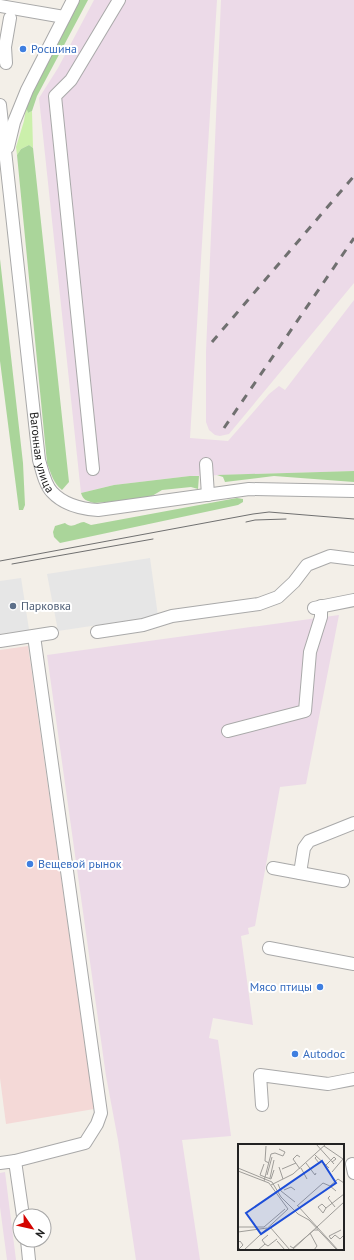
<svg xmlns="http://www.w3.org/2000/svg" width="354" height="1260" viewBox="0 0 354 1260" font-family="'PT Sans',sans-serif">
	<rect width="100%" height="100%" fill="#f3efe8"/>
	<path fill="#f4d9d7" d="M28,646L94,1109L6,1124L0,1078V650Z"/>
	<path fill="#ecdae8" d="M94,0H217L190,438L228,441L269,394L279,386L285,390L354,300V471L190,476L114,485L81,493L39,98L58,68Z
		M221,0H354V283L229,434L220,436L215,435L209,430L206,422V352Z
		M339,615L306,784L280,787L255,926L248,928L249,934L241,936L253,1025L213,1018L209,1038L218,1040L231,1136L182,1140L200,1260H136L118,1140L106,1076L47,655Z
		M5,1172L16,1260H7L0,1207V1173Z"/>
	<path fill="#cbf0ab" d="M26,107L28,113L32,111L33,148L29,145L21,149L17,155L16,147L24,121Z"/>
	<path fill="#aad59a" d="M79,0H88L37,96L32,111L28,113L26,107L30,95Z
		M29,145L33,148L69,482L62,490C53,483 51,473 47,463L17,155L21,149Z
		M0,259L23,463L25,505L23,510H19L0,361Z
		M354,471V482L274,476L225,482L223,477L217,475Z
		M190,476H199L198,489L191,487L162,490L147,499L94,503C87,501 83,500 81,493L114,485Z
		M237,498L243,499V502L238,505L60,543L54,537L53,532L55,526L65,523C72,529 76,523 84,522L91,525Z"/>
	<path fill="#e6e6e6" d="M150,558L158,616L58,631L47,574Z
		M21,578L29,630L0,634V581Z"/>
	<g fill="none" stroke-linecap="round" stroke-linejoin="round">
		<g stroke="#a9a9a9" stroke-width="14">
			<g id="minor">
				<path d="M0,6L64,17"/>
				<path d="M6,63L5,47L10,18"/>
				<path id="s1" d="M0,105L39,460C42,470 45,485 52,492C64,505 81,509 98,510L249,489L354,491"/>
				<path d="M8,147L14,122L27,90L73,0"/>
				<path d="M206,464L208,495"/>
				<path d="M93,469L55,96L71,80L119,0"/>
				<path d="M314,608L354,600"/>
				<path d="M97,632L143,625L172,616L259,604L278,597L294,582L307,565L330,556L354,559"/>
				<path d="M0,641L52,633"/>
				<path d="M228,731L305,711L310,652L321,617V606"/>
				<path d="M273,868L343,881"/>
				<path d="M300,873L304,848L309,841L354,823"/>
				<path d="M269,948L354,964"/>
				<path d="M262,1105L260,1075L328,1084L354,1079"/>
				<path d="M15,1161L85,1143L97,1124L101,1113L34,636"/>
				<path d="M0,1163L15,1161L23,1216"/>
				<path d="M352,1164L354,1173"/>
				<path d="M27,1240L29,1260"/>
			</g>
		</g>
		<use href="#minor" stroke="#fff" stroke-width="12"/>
		<path stroke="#707070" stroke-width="1" d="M246,522L255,520L286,519
			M0,561L253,514L269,512L354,519
			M12,564L153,539"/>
		<path stroke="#707070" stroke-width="3" stroke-dasharray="8 8" stroke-linecap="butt" d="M212,342L354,176
			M224,428L354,238"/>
	</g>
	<g fill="#3f7fe0" stroke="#fff" stroke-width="1.5">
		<circle cx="23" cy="49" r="4"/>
		<circle cx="30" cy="864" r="4"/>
		<circle cx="320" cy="987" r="4"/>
		<circle cx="295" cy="1054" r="4"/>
	</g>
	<circle fill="#5c6f8a" stroke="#fff" stroke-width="1.5" cx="13" cy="606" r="4"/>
	<g text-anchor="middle" stroke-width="4" stroke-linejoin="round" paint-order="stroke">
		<g font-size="12" fill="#366cbe" stroke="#fff" text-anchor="start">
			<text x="31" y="53">Росшина</text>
			<text x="38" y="868">Вещевой рынок</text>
			<text x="312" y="991" text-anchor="end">Мясо птицы</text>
			<text x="303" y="1058">Autodoc</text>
		</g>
		<g font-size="12" fill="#222" stroke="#fff">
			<text dy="4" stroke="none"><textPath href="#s1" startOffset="350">Вагонная улица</textPath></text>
		</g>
		<g font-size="12" fill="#4e5e75" stroke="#fff" text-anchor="start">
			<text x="21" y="610">Парковка</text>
		</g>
	</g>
	<g transform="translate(238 1144)">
		<rect width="106" height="106" fill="#f3efe8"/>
		<path fill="none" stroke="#9f9d99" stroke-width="1" d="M78,0L96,20M28,2L27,17L31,19M86,2L105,15L94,28M77,11L91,24M68,19L77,31L78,29M26,20L22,31L27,33M78,21L81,19L77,14L79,12M88,21L96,13L98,15L94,18M41,23L45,35M0,24L34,38L43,53L60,70L71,76L99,106M63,24L69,35M44,25L58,19M62,25L55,15L59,11L62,13M0,27L31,39L50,65L6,106M29,31L34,13M27,33L33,35L36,26M32,34L36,16M26,37L33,10L37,9L45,12L47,8L41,5M40,40L43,47L57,58M33,41L55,30L88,0M46,46L53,43L57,46M98,47L92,42L100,35L106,39M92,52L90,54L97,63M59,61L100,106M59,62L85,39L92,42M88,64L85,69L80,63L84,60L88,64L106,50M0,83H26L47,65M32,83L52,106M0,88L29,84M72,89L79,102L76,106M91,92L93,95L97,91L102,95L106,91M91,92L103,86M39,97L47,106M0,99L2,97L5,101L0,106M27,100L24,96L30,91M52,102L55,104L76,86H80M20,106L27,100L30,102L39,95M54,106L106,58"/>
		<path fill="#1d4ed8" fill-opacity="0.15" stroke="#1d4ed8" stroke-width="2" d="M84,17L98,39L23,90L8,69Z"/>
		<rect width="106" height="106" fill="none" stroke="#222" stroke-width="2"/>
	</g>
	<g transform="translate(32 1228) rotate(124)"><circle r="19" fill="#ffffff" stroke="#a7a7a7"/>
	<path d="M0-3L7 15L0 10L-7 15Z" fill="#d40400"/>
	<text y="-6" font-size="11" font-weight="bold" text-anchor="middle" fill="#222222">N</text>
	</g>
</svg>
